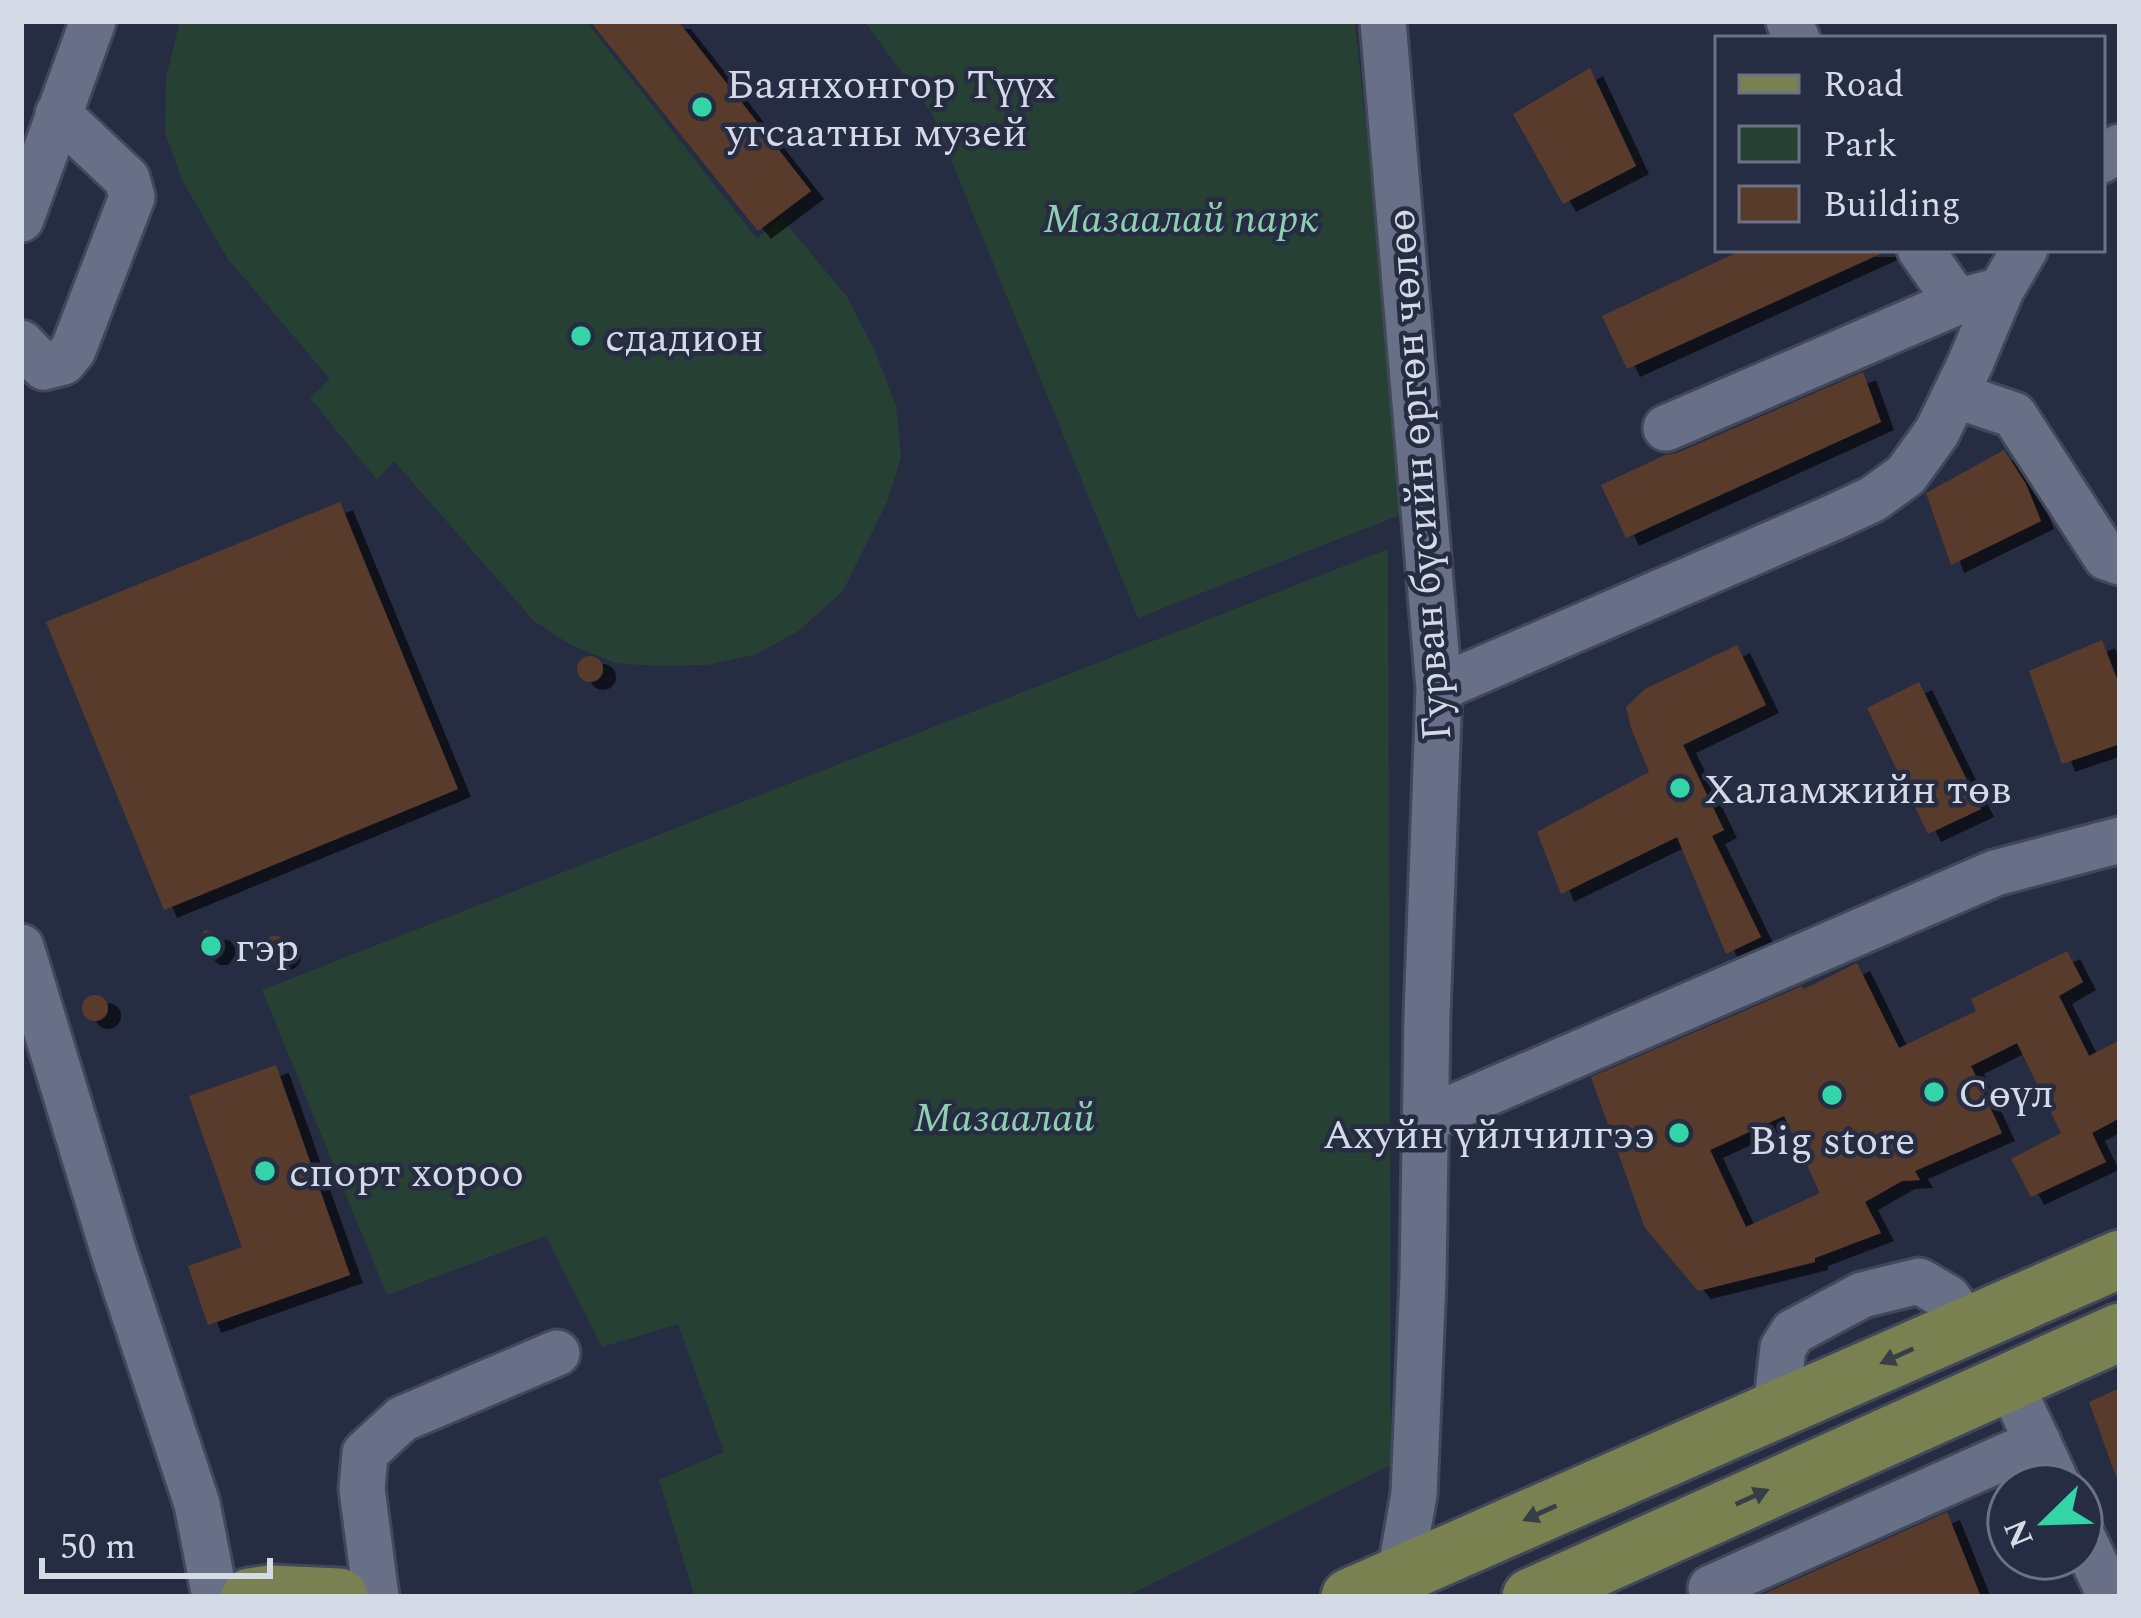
<svg xmlns="http://www.w3.org/2000/svg" width="2141" height="1618" viewBox="0 0 2141 1618" font-family="Spectral,serif">
	<defs>
		<filter id="shadow"><feDropShadow dx="13" dy="8" stdDeviation="0" flood-color="#0009"/></filter>
	</defs>
	<rect width="100%" height="100%" fill="#262d42"/>
	<path fill="#274034" d="M180,21H586L757,239L781,217L847,297L875,351L896,406L901,457L887,502L843,591L798,631L757,654L707,665L656,666L615,663L571,645L534,621L394,461L377,480L310,398L330,379L228,259L183,182L165,133L166,78Z
		M864,21H1355L1405,513L1138,618L932,113Z
		M1388,549L1391,1465L1125,1597H695L659,1480L724,1452L678,1324L602,1347L546,1236L387,1295L262,990Z"/>
	<path fill="#593b2b" fill-rule="evenodd" filter="url(#shadow)" d="M590,21H678L811,191L758,231Z
		M1590,68L1636,166L1563,204L1513,114Z
		M1744,249H1891L1627,369L1602,316Z
		M1863,372L1881,422L1626,538L1601,485L1665,455L1677,453Z
		M2004,450L2026,484L2041,521L1951,565L1926,493Z
		M340,502L458,789L164,910L46,622Z
		M2102,640L2120,687V744L2062,764L2029,671Z
		M1737,645L1766,705L1683,745L1724,830L1712,836L1761,937L1726,954L1677,837L1561,894L1537,832L1649,772L1631,728L1626,707L1645,689Z
		M577 669a13 13 0 1 1 26 0a13 13 0 1 1-26 0Z
		M1919,682L1981,809L1928,834L1867,708Z
		M205,930L217,933L222,939L224,945L215,957H207L199,950V940Z
		M262 949a13 13 0 1 1 26 0a13 13 0 1 1-26 0Z
		M2067,951L2083,982L2059,996L2089,1056L2120,1040V1118L2092,1133L2106,1162L2031,1197L2011,1159L2061,1133L2017,1043L1971,1066L2002,1133L1915,1171L1920,1180L1902,1181L1865,1202L1881,1233L1815,1258V1262L1698,1291L1645,1228L1591,1077L1802,986L1804,989L1857,963L1899,1048L1976,1011L1971,999ZM1784,1116L1820,1193L1746,1227L1710,1150Z
		M82 1008a13 13 0 1 1 26 0a13 13 0 1 1-26 0Z
		M276,1065L350,1275L208,1325L188,1266L242,1247L189,1096Z
		M2120,1388V1479H2117L2089,1402Z
		M1947,1512L1981,1597H1757Z"/>
	<g fill="none" stroke-linecap="round" stroke-linejoin="round">
		<g stroke="#42485a" stroke-width="51">
			<path id="minor" d="M1383,21L1439,688L1427,1015L1423,1278L1414,1494L1396,1597
				M1789,21L1797,39
				M2102,160L2120,147
				M21,219L93,21
				M1920,249L1957,302
				M21,343L44,367L63,362L73,350L132,197L127,179L58,114
				M1955,395L2014,415L2106,557L2120,562
				M1666,428L1957,302L2001,290
				M1439,688L1832,518L1873,499L1906,475L1937,432L1970,364L2001,290L2025,249
				M21,947L114,1253L197,1504L215,1597
				M1427,1119L1995,873L2120,840
				M2009,1381L2058,1486
				M1776,1410L1783,1348L1793,1332L1862,1295L1919,1281L1948,1298L1968,1326
				M2081,1534L2111,1597
				M1711,1588L2038,1442
				M376,1597L362,1489L365,1453L402,1419L557,1353"/>
		</g>
		<g stroke="#42485a" stroke-width="63">
			<path id="major" d="M250,1597L270,1594L339,1597
				M1350,1597L2120,1259
				M1531,1597L2120,1332"/>
		</g>
		<use href="#minor" stroke="#677087" stroke-width="45"/>
		<use href="#major" stroke="#7a8151" stroke-width="57"/>
	</g>
	<defs><path id="oneway-solid" d="M-6-.8H1V-3.2L6.5 0L1 3.2V.8H-6Z" transform="scale(3)"/></defs>
	<g fill="#373e45">
		<use href="#oneway-solid" transform="translate(1897 1356) rotate(156)"/>
		<use href="#oneway-solid" transform="translate(1752 1497) rotate(-24)"/>
		<use href="#oneway-solid" transform="translate(1540 1513) rotate(156)"/>
	</g>
	<g fill="#33d4a8" stroke="#262d42" stroke-width="4.5">
		<circle cx="702" cy="107" r="12"/>
		<circle cx="581" cy="336" r="12"/>
		<circle cx="1680" cy="788" r="12"/>
		<circle cx="211" cy="946" r="12"/>
		<circle cx="1934" cy="1092" r="12"/>
		<circle cx="1832" cy="1095" r="12"/>
		<circle cx="1679" cy="1133" r="12"/>
		<circle cx="265" cy="1171" r="12"/>
	</g>
	<g text-anchor="middle" stroke-width="9" stroke-linejoin="round" paint-order="stroke">
		<g font-size="42" fill="#d5dae7" stroke="#262d42" text-anchor="start">
			<text x="726" y="98">Баянхонгор Түүх<tspan x="726" dy="48">угсаатны музей</tspan></text>
			<text x="605" y="351">сдадион</text>
			<text x="1704" y="803">Халамжийн төв</text>
			<text x="235" y="961">гэр</text>
			<text x="1958" y="1107">Сөүл</text>
			<text x="1655" y="1148" text-anchor="end">Ахуйн үйлчилгээ</text>
			<text x="1832" y="1154" text-anchor="middle">Big store</text>
			<text x="289" y="1186">спорт хороо</text>
		</g>
		<g font-size="42" font-style="italic" fill="#8dcfb0" stroke="#262d42">
			<text x="1181" y="232">Мазаалай парк</text>
			<text x="1004" y="1131">Мазаалай</text>
		</g>
		<g font-size="42" fill="#d5dae7" stroke="#262d42">
			<text transform="translate(1417 475) rotate(-94)" y="15">Гурван бүсийн өргөн чөлөө</text>
		</g>
	</g>
	<rect width="2141" height="1618" fill="none" stroke="#d5dae7" stroke-width="48"/>
	<rect x="1715" y="36" width="390" height="216" fill="#262d42" stroke="#6c7284" stroke-width="3"/>
	<rect x="1739" y="75" width="60" height="18" fill="#7a8151" stroke="#6c7284" stroke-width="3"/>
	<text x="1823" y="96" font-size="36" fill="#d5dae7">Road</text>
	<rect x="1739" y="126" width="60" height="36" fill="#274034" stroke="#6c7284" stroke-width="3"/>
	<text x="1823" y="156" font-size="36" fill="#d5dae7">Park</text>
	<rect x="1739" y="186" width="60" height="36" fill="#593b2b" stroke="#6c7284" stroke-width="3"/>
	<text x="1823" y="216" font-size="36" fill="#d5dae7">Building</text>
	<g transform="translate(2045 1522) rotate(247)"><circle r="57" fill="#262d42" stroke="#6c7284" stroke-width="3"/>
	<path d="M0-9L21 45L0 30L-21 45Z" fill="#33d4a8"/>
	<text y="-18" font-size="33" font-weight="bold" text-anchor="middle" fill="#d5dae7">N</text>
	</g>
	<path d="M42 1558v18h228v-18" fill="none" stroke="#d5dae7" stroke-width="6"/>
	<text x="60" y="1558" font-size="36" fill="#d5dae7" stroke="#262d42" stroke-width="9" paint-order="stroke">50 m</text>
</svg>
